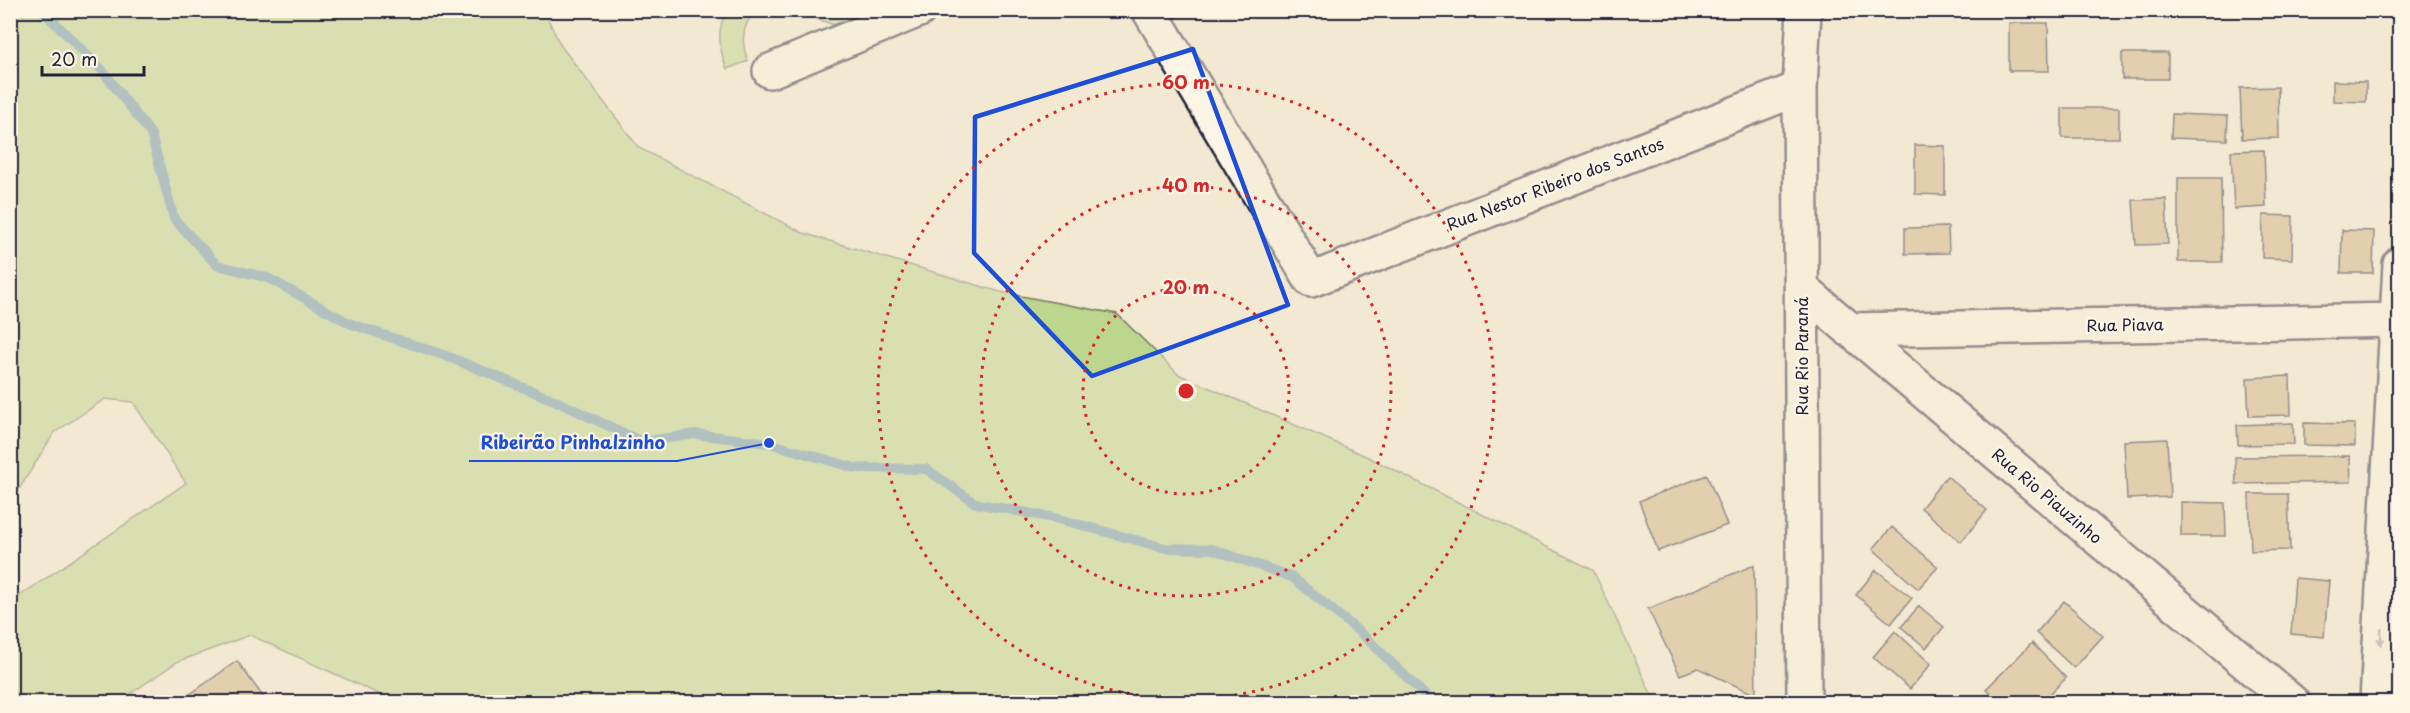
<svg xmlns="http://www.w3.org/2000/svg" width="2410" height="713" viewBox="0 0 2410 713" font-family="'Playpen Sans',sans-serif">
	<rect width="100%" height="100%" fill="#f3e8d2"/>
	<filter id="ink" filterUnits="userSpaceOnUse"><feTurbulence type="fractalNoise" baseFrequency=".0167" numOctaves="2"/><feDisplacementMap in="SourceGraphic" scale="12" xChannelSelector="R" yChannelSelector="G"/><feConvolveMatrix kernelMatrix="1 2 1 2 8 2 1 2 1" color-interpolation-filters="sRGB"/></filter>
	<g filter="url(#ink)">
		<path fill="#bcd68d" stroke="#6f7c64" stroke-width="1.5" d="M11,10L544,11L561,46L639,148L803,233L1000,292L1117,314L1178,374L1368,457L1593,570L1655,702H396L250,635L177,662L118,702H15L10,697L11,602L186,483L133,402L105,399L54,433L11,502Z
			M727,11H756C741,25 741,43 748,61L727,69C719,50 716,29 727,11Z
			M811,11H868L834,25L818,19Z"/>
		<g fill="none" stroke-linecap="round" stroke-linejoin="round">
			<path stroke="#6593a8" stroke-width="10" d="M42,10L102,70L151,134L174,219L217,265L268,278L351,324L449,357L554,400L642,442L695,434L769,443L855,468L926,469L975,503L1059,519L1165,548L1212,549L1292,577L1363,635L1432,702"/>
		</g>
		<path fill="#ceb284" stroke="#22223b" stroke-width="1.5" d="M2009,23H2048L2049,71H2009Z
			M2122,53H2168V79H2122Z
			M2333,81L2366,82V102L2333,101Z
			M2278,87L2279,138L2242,139L2240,88Z
			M2062,108H2119V138H2062Z
			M2172,114L2228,116L2227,140L2171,138Z
			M1915,145L1945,146V195L1915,194Z
			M2264,150L2266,207L2234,209L2231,151Z
			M2178,178H2221L2222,262H2178Z
			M2166,199L2168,244L2136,245L2133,200Z
			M2263,215L2293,216L2292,259L2262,258Z
			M1948,227L1949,253L1905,254V228Z
			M2342,230L2374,231L2373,273H2341Z
			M2290,376L2291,415L2249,416L2247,378Z
			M2293,423L2294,444L2238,445L2237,425Z
			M2304,423L2355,424V446L2304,445Z
			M2167,439L2170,497L2127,499L2124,441Z
			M2350,456L2351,482L2236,484L2235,457Z
			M1707,475L1727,525L1658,551L1639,501Z
			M1947,476L1987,510L1961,542L1921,508Z
			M2249,494H2288L2290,550L2251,551Z
			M2181,502L2225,503L2226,536H2181Z
			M1892,527L1938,567L1918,589L1873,549Z
			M1754,565L1756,695L1698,668L1680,675L1648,609Z
			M1876,570L1912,598L1891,624L1856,595Z
			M2295,578L2329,581L2324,637L2291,634Z
			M2064,601L2103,636L2074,668L2036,633Z
			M1919,606L1944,627L1926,648L1901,627Z
			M1895,631L1931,664L1910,689L1873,657Z
			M2032,643L2066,678L2042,702H2000L1986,689Z
			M237,661L267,702H179Z"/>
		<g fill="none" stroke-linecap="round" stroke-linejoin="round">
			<g stroke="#22223b" stroke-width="38">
				<path id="minor" d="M1149,10L1311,280L1800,88
					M1804,10L1800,88L1804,702
					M770,71L919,10
					M1802,289L2292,702
					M1850,330L2400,320
					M2377,702L2400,264"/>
			</g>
			<use href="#minor" stroke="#fcf5e5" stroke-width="33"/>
		</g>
		<defs><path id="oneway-solid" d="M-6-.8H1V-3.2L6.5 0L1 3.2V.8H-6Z" transform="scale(1.5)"/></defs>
		<use fill="#9a9698" href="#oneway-solid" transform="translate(2381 637) rotate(93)"/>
	</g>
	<path d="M0 0H2410V713H0ZM1193,49L1288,305L1092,376L974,253L975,117Z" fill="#f3e8d2" fill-opacity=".55" fill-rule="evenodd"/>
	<path fill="none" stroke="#1d4ed8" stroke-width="4.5" stroke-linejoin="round" d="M1193,49L1288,305L1092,376L974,253L975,117Z"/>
	<g fill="none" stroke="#d62828" stroke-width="3" stroke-dasharray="3 6">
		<circle cx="1186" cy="391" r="103"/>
		<circle cx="1186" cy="391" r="205"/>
		<circle cx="1186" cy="391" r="308"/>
	</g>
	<g text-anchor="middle" stroke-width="4.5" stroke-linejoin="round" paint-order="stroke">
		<g font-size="16" fill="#22223b" stroke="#fcf5e5">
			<text transform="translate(1555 184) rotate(-21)" y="6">Rua Nestor Ribeiro dos Santos</text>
			<text transform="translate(2125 325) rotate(-1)" y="6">Rua Piava</text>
			<text transform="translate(1802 356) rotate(-90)" y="6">Rua Rio Paraná</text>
			<text transform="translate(2047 496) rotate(40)" y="6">Rua Rio Piauzinho</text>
		</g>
	</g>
	<circle cx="1186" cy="391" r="9" fill="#d62828" stroke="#fcf5e5" stroke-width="3"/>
	<g font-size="18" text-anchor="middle" font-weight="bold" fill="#d62828" stroke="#fcf5e5" stroke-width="4.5" stroke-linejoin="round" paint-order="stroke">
		<text x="1186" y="89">60 m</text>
		<text x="1186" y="192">40 m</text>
		<text x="1186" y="294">20 m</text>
	</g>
	<path fill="none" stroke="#1d4ed8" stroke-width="2" d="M769 443L677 461H469"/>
	<circle fill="#1d4ed8" stroke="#fcf5e5" stroke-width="2" cx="769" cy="443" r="6"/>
	<g font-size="18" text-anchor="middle" font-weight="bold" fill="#1d4ed8" stroke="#fcf5e5" stroke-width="4.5" stroke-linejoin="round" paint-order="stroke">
		<text x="573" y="449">Ribeirão Pinhalzinho</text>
	</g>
	<rect width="2410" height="713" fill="none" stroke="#fcf5e5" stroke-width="36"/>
	<rect x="18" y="18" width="2374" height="677" fill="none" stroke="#22223b" stroke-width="2" filter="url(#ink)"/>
	<path d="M42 66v9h102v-9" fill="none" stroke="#22223b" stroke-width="3"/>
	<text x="51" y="66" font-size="18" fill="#22223b" stroke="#fcf5e5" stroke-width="4.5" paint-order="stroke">20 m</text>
</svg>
